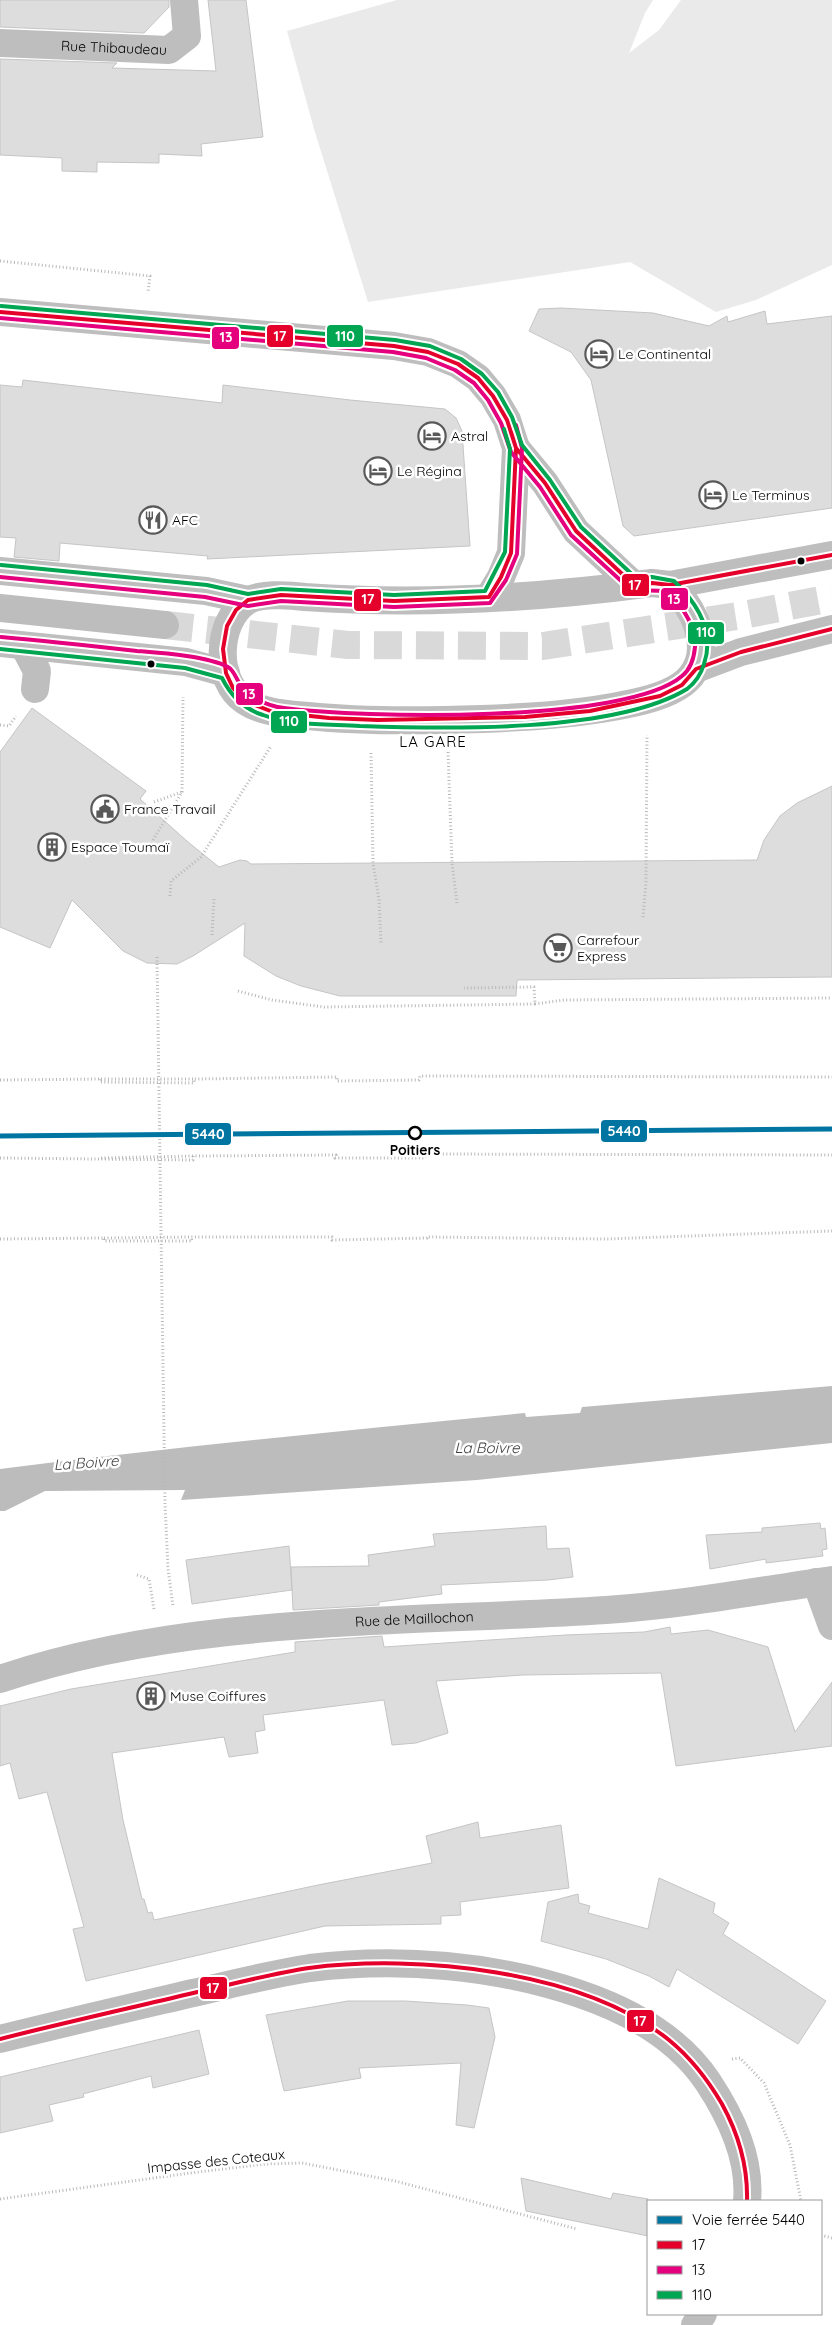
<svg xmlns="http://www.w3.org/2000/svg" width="832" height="2325" viewBox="0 0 832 2325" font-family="Quicksand,sans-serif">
	<rect width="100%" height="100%" fill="#fff"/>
	<path fill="#eaeaea" d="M397,0H653L645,13L629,53L659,30L681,0H832V265L756,300L716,312L630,262L368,302L314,129L287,31Z"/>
	<path fill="#bcbcbc" d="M832,1386V1443L477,1480L181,1500L185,1490L45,1491L5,1511H0V1469C175,1447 350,1430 525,1413L526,1417L580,1413L582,1407Z"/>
	<path fill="#ddd" stroke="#c5c5c5" d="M0,0H169V7L144,33L0,27Z
		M208,0H246L263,137L201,144L202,156L159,154V163L97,162V172L62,171V158L0,155V59L117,63L112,68L216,71Z
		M561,308L653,313L709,326L727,316L728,322L765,311L767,324L832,316V508L634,536L623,526L591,380L571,352L529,331L539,309Z
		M23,380L222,403L223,385L350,400L445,409L456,418L462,431L470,546L207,559L208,556L60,543L59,561L14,557L16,538L0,537V385L22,387Z
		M32,708L146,791L140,799L188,842L219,867L240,860L247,861L251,864L757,860L764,840L780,816L797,803L832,786V977L517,980L516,996H340L301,986L276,976L244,956L245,923L193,956L177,964L147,963L123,951L72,900L50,948L0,927V752Z
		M820,1523L821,1529L825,1528L827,1549L822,1550L823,1556L766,1563V1559L710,1569L706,1535L762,1532V1528Z
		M546,1526L547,1549L569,1548L573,1577L548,1580L441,1585L442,1594L379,1602V1605L293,1610L291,1567L369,1566L368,1555L435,1546L433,1534Z
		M289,1546L292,1590L192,1604L186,1560Z
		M670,1627L671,1634L708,1630L768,1647L795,1732L832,1682V1746L676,1766L661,1673L523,1675L436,1681L448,1733L416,1743L392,1745L384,1700L263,1715L265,1730L255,1732L258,1753L229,1757L224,1737L112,1753L123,1820L142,1899H144L148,1913L152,1912L154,1920L318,1885L432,1863L426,1836L478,1822L480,1838L561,1825L569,1888L460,1902L461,1915L441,1916V1924L325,1926L86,1981L73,1929L84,1927L47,1792L19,1799L10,1763L0,1766V1706L71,1689L295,1652V1642L382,1636L384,1647L565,1635L644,1632Z
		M659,1878L715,1903L713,1913L729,1923L723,1934L826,2001L798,2044L677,1969L669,1987L649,1976L606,1959L541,1941L548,1902L578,1894L579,1903L590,1906L588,1913L648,1929Z
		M348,2001H405L467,2005L489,2008L495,2037L474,2128L456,2125L461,2063L359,2068L361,2078L284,2091L266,2015Z
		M199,2030L209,2074L153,2088L151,2076L83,2094L84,2097L49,2105L53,2121L0,2133V2077Z
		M521,2178L611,2199L613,2193L648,2199V2236L526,2211Z"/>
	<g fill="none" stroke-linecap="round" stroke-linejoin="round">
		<path stroke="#d9d9d9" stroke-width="28" stroke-dasharray="28 14" stroke-linecap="butt" d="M165,625L348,645L543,646L737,616L832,598"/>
		<path stroke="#b8b8b8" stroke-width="3" stroke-dasharray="1 2.5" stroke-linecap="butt" d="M0,261L150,276L148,292
			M0,725L9,726L16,716
			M448,752L452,863L457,903
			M371,753L373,863L379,900L381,943
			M154,802L182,792
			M153,840L182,792L183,697
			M170,896L171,881L201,857L271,746
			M643,917L646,882L647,735
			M212,935L214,898
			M157,957L165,1503L168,1569L173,1606
			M238,991L272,1000L324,1007L535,1004L534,987L464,988
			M535,1004L564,1000L832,998
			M101,1079H194
			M0,1080L101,1079L100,1082L194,1083V1079L337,1077V1081L419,1080L420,1076L832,1077
			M0,1158L193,1160V1156L336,1155L335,1158H425V1154L832,1155
			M101,1158L193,1156
			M104,1238L191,1237
			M0,1239L104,1238V1241H192L191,1237H332V1240L427,1238V1237L605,1239L832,1231
			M137,1575L149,1579L154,1609
			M732,2059L740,2058L764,2083L790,2145L801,2201
			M0,2199L198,2172L266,2164L302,2163L395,2181L577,2229
			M821,2235L832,2238"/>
		<g stroke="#bebebe" stroke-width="28">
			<path id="s1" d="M0,43L169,50L187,36L184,0"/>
			<path d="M0,312L394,346L428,352L458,364L478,378L493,396L507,420L516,448L511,553L501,577L489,597"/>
			<path d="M516,448L545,483L576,531L634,585"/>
			<path d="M0,571L206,591L248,600"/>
			<path d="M652,583L670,585C693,606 714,647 691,676C678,692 652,699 633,703C583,714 532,717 482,719C424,721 365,722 308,716C287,714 263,713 245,701C214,681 216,621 247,601C260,593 290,595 305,597C419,605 539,598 652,583Z"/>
			<path d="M670,585L832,555"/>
			<path d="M0,643L186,662L226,673"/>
			<path d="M24,646L37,671L35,689"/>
			<path d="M696,669L741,652L832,629"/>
			<path d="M816,1582L832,1626"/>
			<path id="s2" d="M0,1679C190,1615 408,1623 606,1610C682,1605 757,1591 832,1580"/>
		</g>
		<path stroke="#bdbdbd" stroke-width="28" d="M0,608L165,625
			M0,2039C64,2023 129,2008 193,1993C232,1984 271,1974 310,1968C399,1957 495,1965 580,1994C630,2011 678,2037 708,2082C731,2117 751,2158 747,2201
			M695,2325L703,2314"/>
		<g stroke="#fff" stroke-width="8">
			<path id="bus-1" d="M0,312L394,346L428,352L458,364L478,378L493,396L507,420L516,448L511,553L501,577L489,597L394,601L281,595L248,600L236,610L227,626L223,649L226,673L233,688L245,701L273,712L329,718L378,720L525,717L590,711L660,696L682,685L696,669L741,652L832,629
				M511,432L516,448L545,483L576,531L634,585L652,583L670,585L832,555
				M0,2039C63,2023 126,2009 189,1994C229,1985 269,1974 309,1968C416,1954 582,1970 669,2040C691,2058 708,2080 722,2104C739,2135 748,2166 747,2201"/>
		</g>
		<g stroke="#fff" stroke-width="8">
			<path id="bus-2" d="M0,318L393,352L426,358L455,370L474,383L488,400L501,423L511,452L540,487L571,535L631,590L667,591C682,606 696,625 695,647C694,658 691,669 682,676C626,724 361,718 284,708C267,706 250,698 240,684C236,679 234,670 228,667C207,656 162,653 137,651C92,646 46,641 1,637
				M0,577L205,597L248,606L281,601L394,607L490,603L506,580L517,554L522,448L516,425"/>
		</g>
		<g stroke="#fff" stroke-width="8">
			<path id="bus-3" d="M1,565L207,585L248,594L281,589L394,595L485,591L505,552L510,449L504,429
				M0,649L185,668L222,678C231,696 244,709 263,715C292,726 329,724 360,726C445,729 615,733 687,689C695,683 701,674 704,664C715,632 697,603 674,581L652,577L636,578L581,527L550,480L522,445L512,417L498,392L482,374L461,359L430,346L395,340L1,306"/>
		</g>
		<use href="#bus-1" stroke="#e4002b" stroke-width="4"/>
		<use href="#bus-2" stroke="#e5007d" stroke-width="4"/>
		<use href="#bus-3" stroke="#00a651" stroke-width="4"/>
		<g stroke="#fff" stroke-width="9">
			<path id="rail-1" d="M0,1136L832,1129"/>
		</g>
		<use href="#rail-1" stroke="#0075a1" stroke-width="5"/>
	</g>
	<defs>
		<g id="hotel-ring" transform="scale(1.4375)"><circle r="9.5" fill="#fff" stroke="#595959" stroke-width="1.5"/><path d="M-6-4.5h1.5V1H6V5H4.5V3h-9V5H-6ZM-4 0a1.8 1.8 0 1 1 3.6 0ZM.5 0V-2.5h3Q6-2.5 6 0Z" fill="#595959"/></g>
		<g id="restaurant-ring" transform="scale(1.4375)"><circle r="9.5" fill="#fff" stroke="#595959" stroke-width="1.5"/><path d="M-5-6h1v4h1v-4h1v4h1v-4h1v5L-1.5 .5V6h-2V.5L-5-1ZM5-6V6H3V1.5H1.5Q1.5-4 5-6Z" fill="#595959"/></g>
		<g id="civic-ring" transform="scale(1.4375)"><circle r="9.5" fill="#fff" stroke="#595959" stroke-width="1.5"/><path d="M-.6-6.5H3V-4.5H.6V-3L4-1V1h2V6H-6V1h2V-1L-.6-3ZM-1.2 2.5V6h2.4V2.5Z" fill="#595959"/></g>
		<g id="building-ring" transform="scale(1.4375)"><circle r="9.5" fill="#fff" stroke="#595959" stroke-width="1.5"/><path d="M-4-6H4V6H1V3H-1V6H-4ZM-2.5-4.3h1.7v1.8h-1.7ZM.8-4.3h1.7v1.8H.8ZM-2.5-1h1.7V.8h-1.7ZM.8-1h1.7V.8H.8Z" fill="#595959"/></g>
		<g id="supermarket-ring" transform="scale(1.4375)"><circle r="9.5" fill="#fff" stroke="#595959" stroke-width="1.5"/><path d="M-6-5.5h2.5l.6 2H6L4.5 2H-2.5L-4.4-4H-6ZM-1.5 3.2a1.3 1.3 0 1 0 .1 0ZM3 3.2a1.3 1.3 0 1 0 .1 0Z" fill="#595959"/></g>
	</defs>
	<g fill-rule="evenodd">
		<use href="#hotel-ring" x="599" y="354"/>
		<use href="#hotel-ring" x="432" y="436"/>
		<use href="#hotel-ring" x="378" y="471"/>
		<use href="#hotel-ring" x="713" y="495"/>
		<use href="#restaurant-ring" x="153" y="520"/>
		<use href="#civic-ring" x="105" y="809"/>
		<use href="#building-ring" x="52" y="847"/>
		<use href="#supermarket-ring" x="558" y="948"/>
		<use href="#building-ring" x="151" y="1696"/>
	</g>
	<g fill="#000" stroke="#fff" stroke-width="2">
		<circle cx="801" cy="561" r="4.5"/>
		<circle cx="151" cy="664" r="4.5"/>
	</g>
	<circle fill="#fff" stroke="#000" stroke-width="2.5" cx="415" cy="1133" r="6"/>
	<g text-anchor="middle" stroke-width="5" stroke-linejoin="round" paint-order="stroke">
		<g font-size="14" fill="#000" stroke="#fff">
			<text dy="5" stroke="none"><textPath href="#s1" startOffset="114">Rue Thibaudeau</textPath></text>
			<text dy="5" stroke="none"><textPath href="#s2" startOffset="420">Rue de Maillochon</textPath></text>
			<text transform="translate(216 2161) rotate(-6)" y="5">Impasse des Coteaux</text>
		</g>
		<g font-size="14" fill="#000" stroke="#fff" text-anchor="start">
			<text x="618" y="359">Le Continental</text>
			<text x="451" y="441">Astral</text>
			<text x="397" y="476">Le Régina</text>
			<text x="732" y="500">Le Terminus</text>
			<text x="172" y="525">AFC</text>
			<text x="124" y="814">France Travail</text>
			<text x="71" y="852">Espace Toumaï</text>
			<text x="577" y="945">Carrefour<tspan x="577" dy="16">Express</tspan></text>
			<text x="170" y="1701">Muse Coiffures</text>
		</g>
		<g font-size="14" font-weight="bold" fill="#000" stroke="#fff">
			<text x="415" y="1155">Poitiers</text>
		</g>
		<g font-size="15" letter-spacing="1" fill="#000" stroke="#fff">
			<text x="433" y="747">LA GARE</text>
		</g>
		<g font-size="15" font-style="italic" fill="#414141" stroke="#fff">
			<text x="487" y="1453">La Boivre</text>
			<text transform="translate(86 1463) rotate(-4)" y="5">La Boivre</text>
		</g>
	</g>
	<g stroke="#fff" stroke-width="2">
		<rect x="326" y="324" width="38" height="24" rx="5" fill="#00a651"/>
		<rect x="266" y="324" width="28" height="24" rx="5" fill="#e4002b"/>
		<rect x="211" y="326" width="29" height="24" rx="5" fill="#e5007d"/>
		<rect x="621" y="573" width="29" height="24" rx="5" fill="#e4002b"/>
		<rect x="660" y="587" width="29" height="24" rx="5" fill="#e5007d"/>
		<rect x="353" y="588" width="29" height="24" rx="5" fill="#e4002b"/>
		<rect x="687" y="621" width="38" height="24" rx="5" fill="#00a651"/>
		<rect x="235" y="682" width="29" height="24" rx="5" fill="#e5007d"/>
		<rect x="270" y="710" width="38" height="24" rx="5" fill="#00a651"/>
		<rect x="600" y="1119" width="48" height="24" rx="5" fill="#0075a1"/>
		<rect x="184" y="1122" width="48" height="24" rx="5" fill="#0075a1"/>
		<rect x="199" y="1976" width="29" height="24" rx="5" fill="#e4002b"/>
		<rect x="626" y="2009" width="29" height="24" rx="5" fill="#e4002b"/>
	</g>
	<g font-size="14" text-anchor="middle" font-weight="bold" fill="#fff">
		<text x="345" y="341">110</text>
		<text x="280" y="341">17</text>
		<text x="226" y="342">13</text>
		<text x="635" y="590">17</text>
		<text x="674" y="604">13</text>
		<text x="368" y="604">17</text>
		<text x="706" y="637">110</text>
		<text x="249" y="699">13</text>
		<text x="289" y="726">110</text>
		<text x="624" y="1136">5440</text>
		<text x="208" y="1139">5440</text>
		<text x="213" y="1993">17</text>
		<text x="640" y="2026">17</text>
	</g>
	<rect x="647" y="2200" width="175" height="115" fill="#ffffff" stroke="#999999"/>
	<rect x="657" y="2216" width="25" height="8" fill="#0075a1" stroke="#999999"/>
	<text x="692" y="2225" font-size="15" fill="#000000">Voie ferrée 5440</text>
	<rect x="657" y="2241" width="25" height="8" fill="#e4002b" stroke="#999999"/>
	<text x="692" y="2250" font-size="15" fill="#000000">17</text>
	<rect x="657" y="2266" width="25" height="8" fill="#e5007d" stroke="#999999"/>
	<text x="692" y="2275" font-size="15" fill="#000000">13</text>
	<rect x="657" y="2291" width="25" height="8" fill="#00a651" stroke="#999999"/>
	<text x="692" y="2300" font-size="15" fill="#000000">110</text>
</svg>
